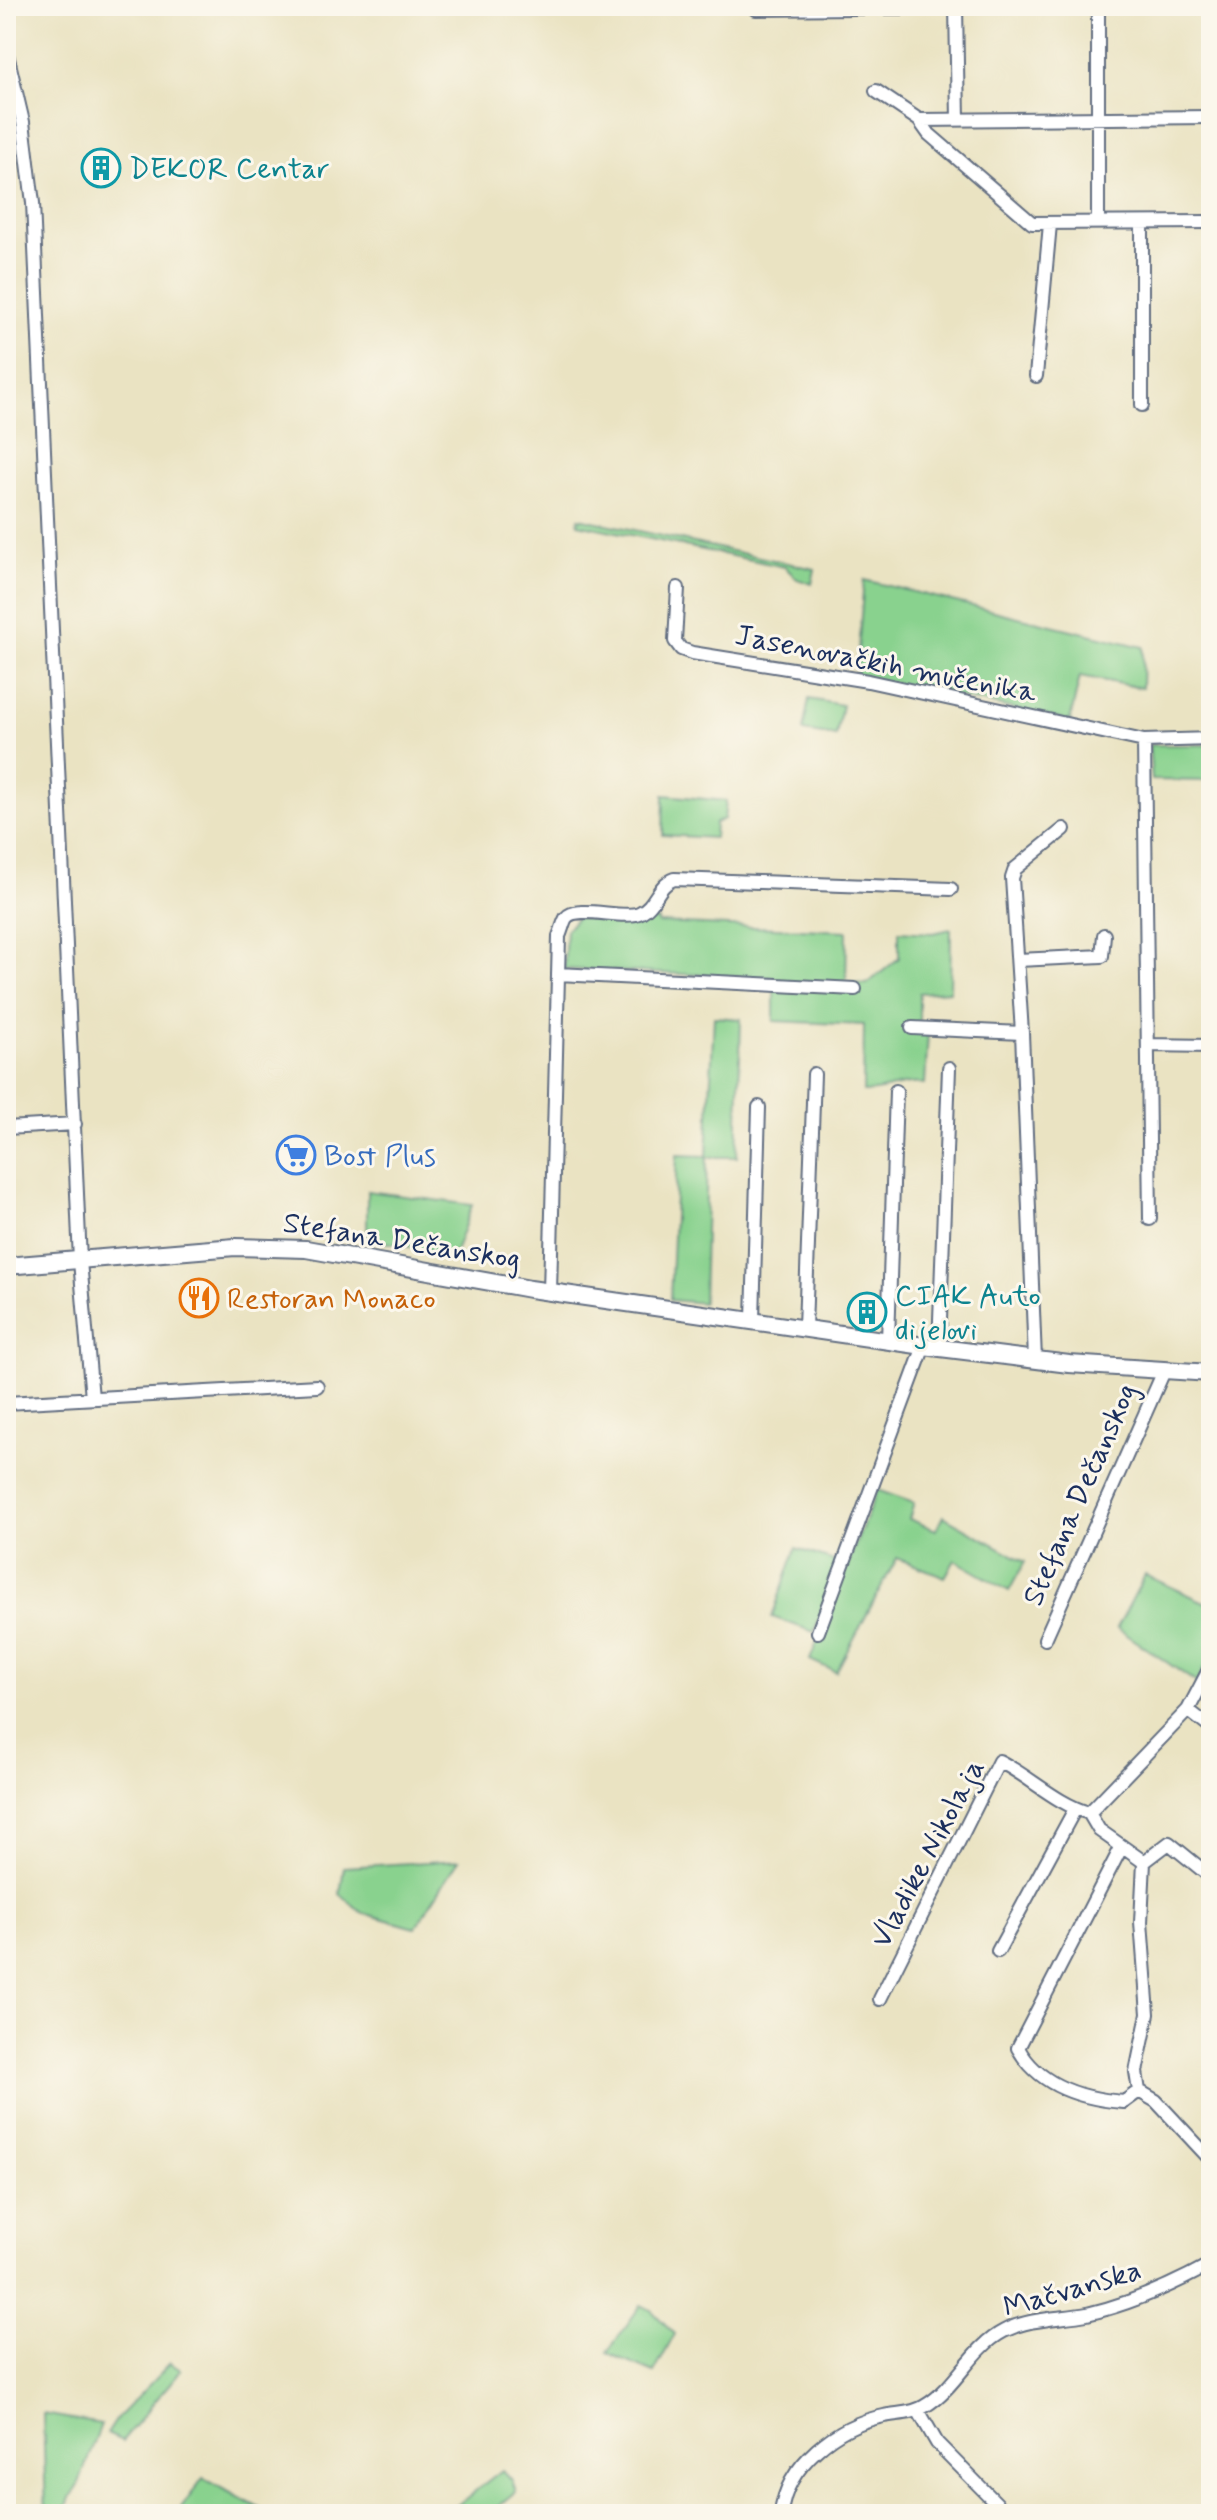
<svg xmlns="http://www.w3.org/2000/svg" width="1217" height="2520" viewBox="0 0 1217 2520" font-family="Mynerve,sans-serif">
	<rect width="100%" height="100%" fill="#fbf7ec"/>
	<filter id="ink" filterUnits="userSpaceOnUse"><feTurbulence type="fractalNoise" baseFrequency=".0125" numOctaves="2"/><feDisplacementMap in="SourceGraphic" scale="16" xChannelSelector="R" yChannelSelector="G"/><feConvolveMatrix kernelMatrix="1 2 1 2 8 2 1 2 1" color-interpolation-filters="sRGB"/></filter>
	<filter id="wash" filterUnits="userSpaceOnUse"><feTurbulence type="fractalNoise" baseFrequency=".006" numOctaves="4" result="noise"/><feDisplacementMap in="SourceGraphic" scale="32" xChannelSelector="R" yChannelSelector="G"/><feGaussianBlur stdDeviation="1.8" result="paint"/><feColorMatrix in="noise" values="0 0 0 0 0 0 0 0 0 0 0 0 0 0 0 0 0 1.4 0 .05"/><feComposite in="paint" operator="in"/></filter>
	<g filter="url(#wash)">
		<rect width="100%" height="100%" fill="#eae3c2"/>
		<path fill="#89d28e" stroke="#528076" stroke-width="2" d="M579,518L815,569L812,584L797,579L785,567L578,524Z
			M864,580L1143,647L1142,688L1080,676L1070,721L856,675Z
			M809,699L842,705L836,736L803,731Z
			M1149,745H1211V781L1152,780Z
			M664,795L726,801L724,819L715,823L714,838L663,835Z
			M579,915L658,920V923L847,931L846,983L867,984L899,958V931L933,933L951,929L950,991L919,993V1023L910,1022L909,1030L928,1032L925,1084C903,1081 885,1092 863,1092L864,1025L774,1021V978L564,969L566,930Z
			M714,1017L741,1019L737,1157H707L703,1303L670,1300L677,1155L707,1156Z
			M367,1191L472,1205L454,1255L367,1239Z
			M877,1490L914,1503L909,1519L936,1530L943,1516L1025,1562L1009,1591L955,1560L945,1577L897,1558L836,1672L810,1660Z
			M796,1548L840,1563L814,1632L772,1617Z
			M1145,1575L1211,1605V1653L1197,1683L1117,1628Z
			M459,1860L415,1928L363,1913L340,1894L344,1867Z
			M641,2305L651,2310L675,2334L654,2373L607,2353Z
			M170,2363L181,2370L122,2441L107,2434L118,2417Z
			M43,2414L101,2424L78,2485L62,2514H46Z
			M502,2470L512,2481L516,2492L489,2514H446Z
			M203,2478L270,2514H177Z"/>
	</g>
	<g filter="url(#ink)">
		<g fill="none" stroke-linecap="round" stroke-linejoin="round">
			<g stroke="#636e81" stroke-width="16">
				<path id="minor" d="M956,6L958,120
					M1098,6V223
					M756,9L1054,6
					M6,50L23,122L33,203L80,1261L92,1398
					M876,91L919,120L929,134L1032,223L1211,222
					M919,120L1211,117
					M1036,376L1050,224
					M1142,405V223
					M678,588L675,641L681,649L692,653L868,681L1144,741L1211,739
					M1144,741L1150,1219
					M1018,960L1102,956L1104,935
					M558,974L855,989
					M912,1028L1022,1033
					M1148,1045L1211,1046
					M6,1128L75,1124
					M550,1292L559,936C562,930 563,923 566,918C576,904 623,920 639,913C656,906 657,885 674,879L951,889
					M753,1320L759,1107
					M805,1328L814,1074
					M888,1341L896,1091
					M939,1348L949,1068
					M1035,1360L1022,1033L1012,878L1015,869L1064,829
					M6,1403L317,1386
					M818,1632L924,1346
					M1045,1639L1164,1371
					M1188,1710L1211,1728
					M1089,1813L1099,1830L1144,1862
					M1122,1846L1018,2048C1039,2086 1082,2099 1124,2102L1139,2091
					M1211,1877L1169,1843L1144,1862L1141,1922L1148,2014L1136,2072L1139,2091L1156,2101L1211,2160
					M998,1951L1075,1809
					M880,1999L999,1761C1029,1776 1057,1804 1089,1813L1188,1710L1211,1666
					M918,2410L937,2443L1007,2514
					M781,2514C786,2465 837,2425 884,2416C898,2413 913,2414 925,2406C957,2387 971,2348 1004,2331C1029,2318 1060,2319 1087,2314C1130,2304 1173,2285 1211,2264"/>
			</g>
			<g stroke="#636e81" stroke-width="20">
				<path id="major" d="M6,1266L235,1247L306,1249L530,1289L924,1346L1069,1364L1211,1373"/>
			</g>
			<use href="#minor" stroke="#fff" stroke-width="12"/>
			<use href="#major" stroke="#fff" stroke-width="16"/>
		</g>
	</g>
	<defs>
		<g id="building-ring" transform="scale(2)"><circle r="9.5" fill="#fbf7ec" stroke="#0f9aa8" stroke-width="1.5"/><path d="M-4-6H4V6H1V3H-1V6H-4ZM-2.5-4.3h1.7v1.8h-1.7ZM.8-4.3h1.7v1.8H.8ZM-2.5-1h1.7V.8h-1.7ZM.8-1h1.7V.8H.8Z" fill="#0f9aa8"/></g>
		<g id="supermarket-ring" transform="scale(2)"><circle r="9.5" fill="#fbf7ec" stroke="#3f7fe0" stroke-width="1.5"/><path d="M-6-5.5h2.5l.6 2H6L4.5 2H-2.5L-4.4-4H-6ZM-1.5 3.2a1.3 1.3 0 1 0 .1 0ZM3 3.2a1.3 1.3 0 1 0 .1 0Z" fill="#3f7fe0"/></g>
		<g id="restaurant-ring" transform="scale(2)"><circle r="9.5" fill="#fbf7ec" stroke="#e8710a" stroke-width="1.5"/><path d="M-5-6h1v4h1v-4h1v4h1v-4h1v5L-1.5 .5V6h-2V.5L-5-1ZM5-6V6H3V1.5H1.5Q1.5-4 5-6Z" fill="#e8710a"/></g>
	</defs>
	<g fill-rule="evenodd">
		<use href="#building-ring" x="101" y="168"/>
		<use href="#supermarket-ring" x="296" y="1155"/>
		<use href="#restaurant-ring" x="199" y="1298"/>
		<use href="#building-ring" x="867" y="1312"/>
	</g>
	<g text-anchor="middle" stroke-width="6" stroke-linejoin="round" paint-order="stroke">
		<g font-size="30" fill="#0d838f" stroke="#fbf7ec" text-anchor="start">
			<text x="129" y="178">DEKOR Centar</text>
			<text x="895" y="1305">CIAK Auto<tspan x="895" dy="34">dijelovi</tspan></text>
		</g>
		<g font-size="30" fill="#1b2f5e" stroke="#fbf7ec">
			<text transform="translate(886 663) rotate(11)" y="10">Jasenovačkih mučenika</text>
			<text transform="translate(402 1240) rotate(9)" y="10">Stefana Dečanskog</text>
			<text transform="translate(1079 1494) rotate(-66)" y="10">Stefana Dečanskog</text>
			<text transform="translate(927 1853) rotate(-62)" y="10">Vladike Nikolaja</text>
			<text transform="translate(1072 2288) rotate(-16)" y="10">Mačvanska</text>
		</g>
		<g font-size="30" fill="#366cbe" stroke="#fbf7ec" text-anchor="start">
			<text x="324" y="1165">Bost Plus</text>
		</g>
		<g font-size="30" fill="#c56008" stroke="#fbf7ec" text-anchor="start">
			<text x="227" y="1308">Restoran Monaco</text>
		</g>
	</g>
	<rect width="1217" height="2520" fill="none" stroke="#fbf7ec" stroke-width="32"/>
</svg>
